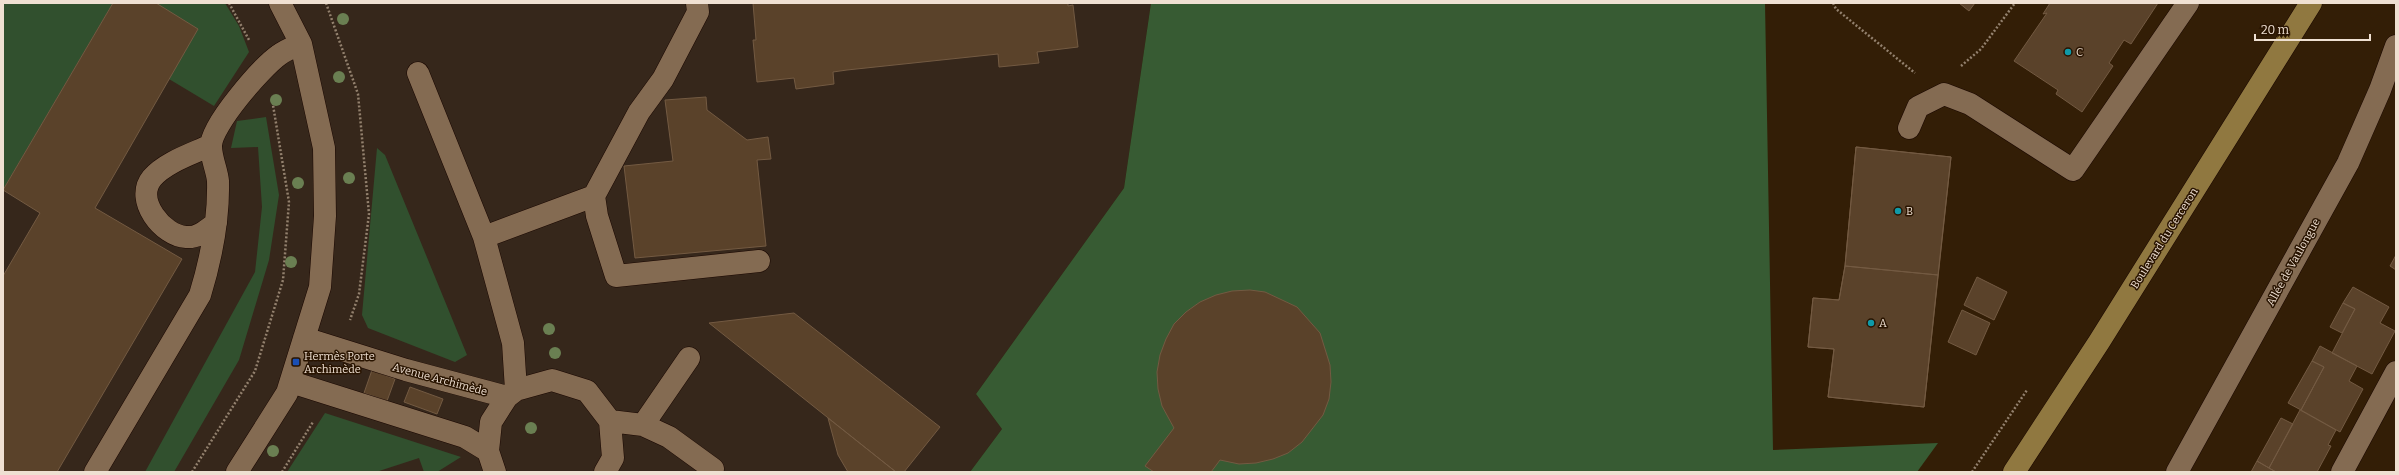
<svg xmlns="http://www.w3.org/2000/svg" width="2399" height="475" viewBox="0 0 2399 475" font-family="Bitter,serif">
	<rect width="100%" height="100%" fill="#331e06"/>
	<path fill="#36271b" d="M3,3H1151L1124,188L976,394L1002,429L970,472H3Z"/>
	<path fill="#31502e" d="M3,3H113L3,190Z
		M156,3H225L239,26L249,52L214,106L169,79Z
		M266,117L279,195L269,260L239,360L174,472H145L255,272L262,207L258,147L231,148L237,121Z
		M377,148L385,155L467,355L455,362L368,328L362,315Z
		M325,413L461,457L437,472H424L419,458L376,472H287Z"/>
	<path fill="#375b33" d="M1151,3H1765L1773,450L1938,443L1917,472H970L1002,429L976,394L1124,188Z"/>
	<path fill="#5a422a" stroke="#735a42" d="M113,3H156L198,29L95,208L182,259L57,472H3V276L40,213L3,190Z
		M753,3H1068V6L1073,5L1078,47L1037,52L1039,63L999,67L998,54L847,70L833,72L834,84L796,89L794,78L757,82L753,40H756Z
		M1959,3H1975L1969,11Z
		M2050,3H2158L2131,44L2124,40L2109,63L2113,66L2082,112L2056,94L2058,90L2014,61L2047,13L2043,14Z
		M706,97L707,110L747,140L768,137L771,159L757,160L766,246L635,258L624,166L673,161L665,100Z
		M1856,147L1951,157L1924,407L1828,397L1834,349L1808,347L1813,298L1839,300L1845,266Z
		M1856,147L1951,157L1938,275L1845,266Z
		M2396,255V270L2390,266Z
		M1845,266L1938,275L1924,407L1828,397L1834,349L1808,347L1813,298L1839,300Z
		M1977,277L2007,292L1994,320L1964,305Z
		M2353,287L2389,307L2380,323L2395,331L2372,374L2332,353L2355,309L2343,303Z
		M1250,290L1265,292L1297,307L1320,333L1330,365L1331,382L1329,399L1323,415L1302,442L1288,453L1273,459L1256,463L1239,464L1220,460L1211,472H1154L1145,466L1174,428L1162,406L1158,389L1157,372L1160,355L1166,339L1174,324L1186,312L1200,302L1216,295L1232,291Z
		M2343,303L2355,309L2342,333L2330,327Z
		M1962,310L1990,323L1976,355L1948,342Z
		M794,313L940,427L904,472H896L709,323Z
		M2320,346L2357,366L2349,381L2363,389L2340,432L2301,410L2324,367L2312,361Z
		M2312,361L2324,367L2301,410L2288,403Z
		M372,370L395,379L387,401L364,393Z
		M410,387L443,399L437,414L404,402Z
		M2300,410L2336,430L2328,445L2331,446L2317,472H2276L2269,468Z
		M828,418L896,472H848L838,455Z
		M2281,418L2293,424L2269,468L2257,461Z
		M2257,461L2269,468L2276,472H2251Z"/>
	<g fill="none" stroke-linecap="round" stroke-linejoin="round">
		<g stroke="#1a0700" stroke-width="23">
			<path id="minor" d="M418,73L484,237L513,343L516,390
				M1909,128L1918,107L1944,94L1970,104L2073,170L2188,3
				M211,145C192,154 166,162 152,178C134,200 163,236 186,237C198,238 207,230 216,223
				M594,196L597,216L616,276L759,261
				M484,237L594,196L639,112L663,79L698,12L697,3
				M304,338L406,370L507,397
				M291,382L465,437L488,451
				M610,421L643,425L669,437L713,469
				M643,425L689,358
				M95,472L200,295C211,259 219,220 218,181C217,170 211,158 211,146C211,125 262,67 279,55C285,50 294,47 301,44
				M237,472L287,393L320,287L325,216L324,148L301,44L280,3
				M495,472L488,451L491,422L507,397L516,390L552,380L587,391L610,421L613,458L605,472
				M2177,472L2348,163L2380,90L2396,46
				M2342,472L2396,372"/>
		</g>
		<g stroke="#1a0700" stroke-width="23">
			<path id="major" d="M2014,472L2099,342L2311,3"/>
		</g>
		<path stroke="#93816e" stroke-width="2.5" stroke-dasharray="2 2" stroke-linecap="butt" d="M229,3L249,40
			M326,3L358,94L369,214L359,294L350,320
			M1833,3L1836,9L1915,73
			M1961,66L1981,49L2015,3
			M192,472L255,371L283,280L289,202L273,105
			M282,472L313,422
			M1972,472L2027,390"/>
		<use href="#minor" stroke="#846b52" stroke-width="22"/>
		<use href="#major" stroke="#907840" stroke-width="22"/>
	</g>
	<g fill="#6a7f52">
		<circle cx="343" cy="19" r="6"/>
		<circle cx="339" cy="77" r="6"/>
		<circle cx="276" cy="100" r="6"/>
		<circle cx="349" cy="178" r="6"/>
		<circle cx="298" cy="183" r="6"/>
		<circle cx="291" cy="262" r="6"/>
		<circle cx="549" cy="329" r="6"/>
		<circle cx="555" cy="353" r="6"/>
		<circle cx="531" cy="428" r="6"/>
		<circle cx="273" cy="451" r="6"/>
	</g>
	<g fill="#0f9aa8" stroke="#291400" stroke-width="1.5">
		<circle cx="2068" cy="52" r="4"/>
		<circle cx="1898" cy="211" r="4"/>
		<circle cx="1871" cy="323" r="4"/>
	</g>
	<rect fill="#1a4fb4" stroke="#291400" stroke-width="1.5" x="292" y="358" width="8" height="8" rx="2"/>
	<g text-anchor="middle" stroke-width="3" stroke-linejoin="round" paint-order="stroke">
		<g font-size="11" fill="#efe0d2" stroke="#291400" text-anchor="start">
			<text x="2076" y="56">C</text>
			<text x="1906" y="215">B</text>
			<text x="1879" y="327">A</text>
			<text x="304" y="360">Hermès Porte<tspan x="304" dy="13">Archimède</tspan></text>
		</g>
		<g font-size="11" fill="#efe0d2" stroke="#291400">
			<text transform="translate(2164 238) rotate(-58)" y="4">Boulevard du Cerceron</text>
			<text transform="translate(2293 262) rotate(-61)" y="4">Allée de Vaulongue</text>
			<text transform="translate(440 379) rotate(15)" y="4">Avenue Archimède</text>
		</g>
	</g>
	<rect width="2399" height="475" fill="none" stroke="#efe0d2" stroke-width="8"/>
	<path d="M2255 34v6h115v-6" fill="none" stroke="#efe0d2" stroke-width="2"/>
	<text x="2261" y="34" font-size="12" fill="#efe0d2" stroke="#291400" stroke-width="3" paint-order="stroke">20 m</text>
</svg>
